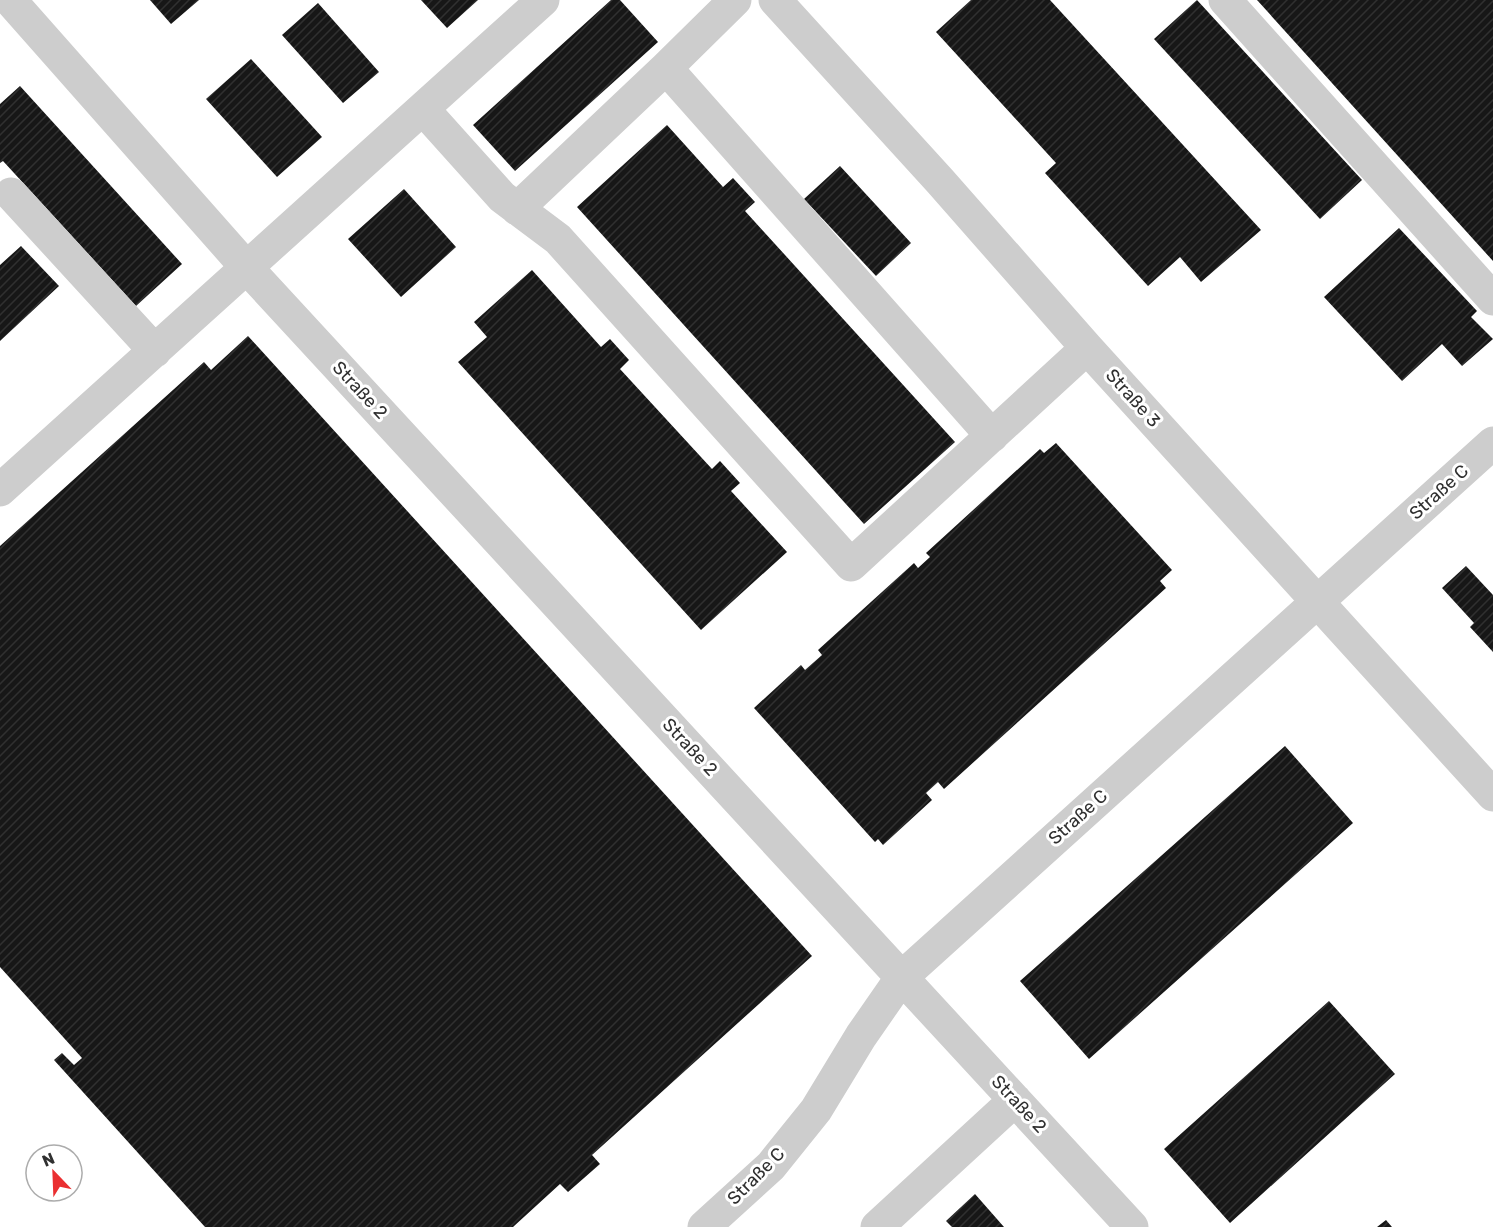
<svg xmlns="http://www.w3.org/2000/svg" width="1493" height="1227" viewBox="0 0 1493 1227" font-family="Rubik,sans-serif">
	<defs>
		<pattern id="building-hatch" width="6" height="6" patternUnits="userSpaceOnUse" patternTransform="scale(1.5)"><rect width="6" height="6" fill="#171717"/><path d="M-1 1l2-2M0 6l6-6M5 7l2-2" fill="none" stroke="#303030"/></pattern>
	</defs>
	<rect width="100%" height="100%" fill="#fff"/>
	<path fill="url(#building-hatch)" d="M150,0H199L171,24Z
		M421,0H478L447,28Z
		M611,0H620L658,42L515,171L473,125Z
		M971,0H1050L1261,230L1201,282L1180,257L1148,286L1045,173L1056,163L936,32Z
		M1197,0L1362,180L1320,219L1154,39Z
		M1257,0H1493V261Z
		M318,3L379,72L343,103L282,35Z
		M251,59L322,137L277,177L206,99Z
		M20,86L182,264L136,306L3,161L0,163V104Z
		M667,125L723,187L733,178L755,202L745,211L955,442L864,524L577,207Z
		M840,166L911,243L876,276L804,199Z
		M404,189L456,247L401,297L348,239Z
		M1399,228L1477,311L1471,317L1493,339L1462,366L1442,344L1402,381L1324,297Z
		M21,246L59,286L0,341V265Z
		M532,270L601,347L610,339L629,360L620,369L712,469L720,461L740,483L731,491L787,552L701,630L458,362L487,337L474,322Z
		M248,336L812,956L592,1155L600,1164L568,1192L560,1184L513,1227H205L54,1060L62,1053L74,1065L82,1058L0,967V546L204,362L211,370Z
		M1056,443L1172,570L1160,581L1166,588L944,789L938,782L926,793L932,800L883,845L878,839L875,842L754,708L801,665L805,670L822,655L818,650L914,563L918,568L930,557L926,553L1040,449L1044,453Z
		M1466,566L1493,595V652L1470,627L1474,623L1442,588Z
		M1285,746L1353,823L1089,1059L1020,981Z
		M1329,1001L1395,1074L1230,1223L1164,1149Z
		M975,1194L1004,1227H952L946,1221Z
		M1386,1220L1392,1227H1377Z"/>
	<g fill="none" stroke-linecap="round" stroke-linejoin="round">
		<path stroke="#cdcdcd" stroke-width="33" d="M10,0L247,268L1132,1227
			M775,0L940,181L1087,348L1493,795
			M1225,0L1493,299
			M666,68L992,436
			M423,109L502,197L558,239L851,565L1087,348
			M11,194L155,351
			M517,209L666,68L735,0
			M0,490L543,0
			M704,1227L771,1166L816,1110L861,1036L902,977L1493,443
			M877,1227L1015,1100"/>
	</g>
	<g text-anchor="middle" stroke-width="6" stroke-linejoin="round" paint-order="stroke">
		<g font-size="18" fill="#303030" stroke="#fff">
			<text transform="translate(360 390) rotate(47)" y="6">Straße 2</text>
			<text transform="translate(1133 398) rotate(48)" y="6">Straße 3</text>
			<text transform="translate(1439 492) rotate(-42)" y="6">Straße C</text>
			<text transform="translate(690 747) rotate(47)" y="6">Straße 2</text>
			<text transform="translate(1078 817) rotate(-42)" y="6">Straße C</text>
			<text transform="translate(1019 1104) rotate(47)" y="6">Straße 2</text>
			<text transform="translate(756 1176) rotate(-45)" y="6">Straße C</text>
		</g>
	</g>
	<g transform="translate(54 1173) rotate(337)"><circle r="28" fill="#ffffff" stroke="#acacac" stroke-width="1.5"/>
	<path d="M0-4.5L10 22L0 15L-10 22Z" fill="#ea2f31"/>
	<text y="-9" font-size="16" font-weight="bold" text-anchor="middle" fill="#303030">N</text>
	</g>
</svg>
